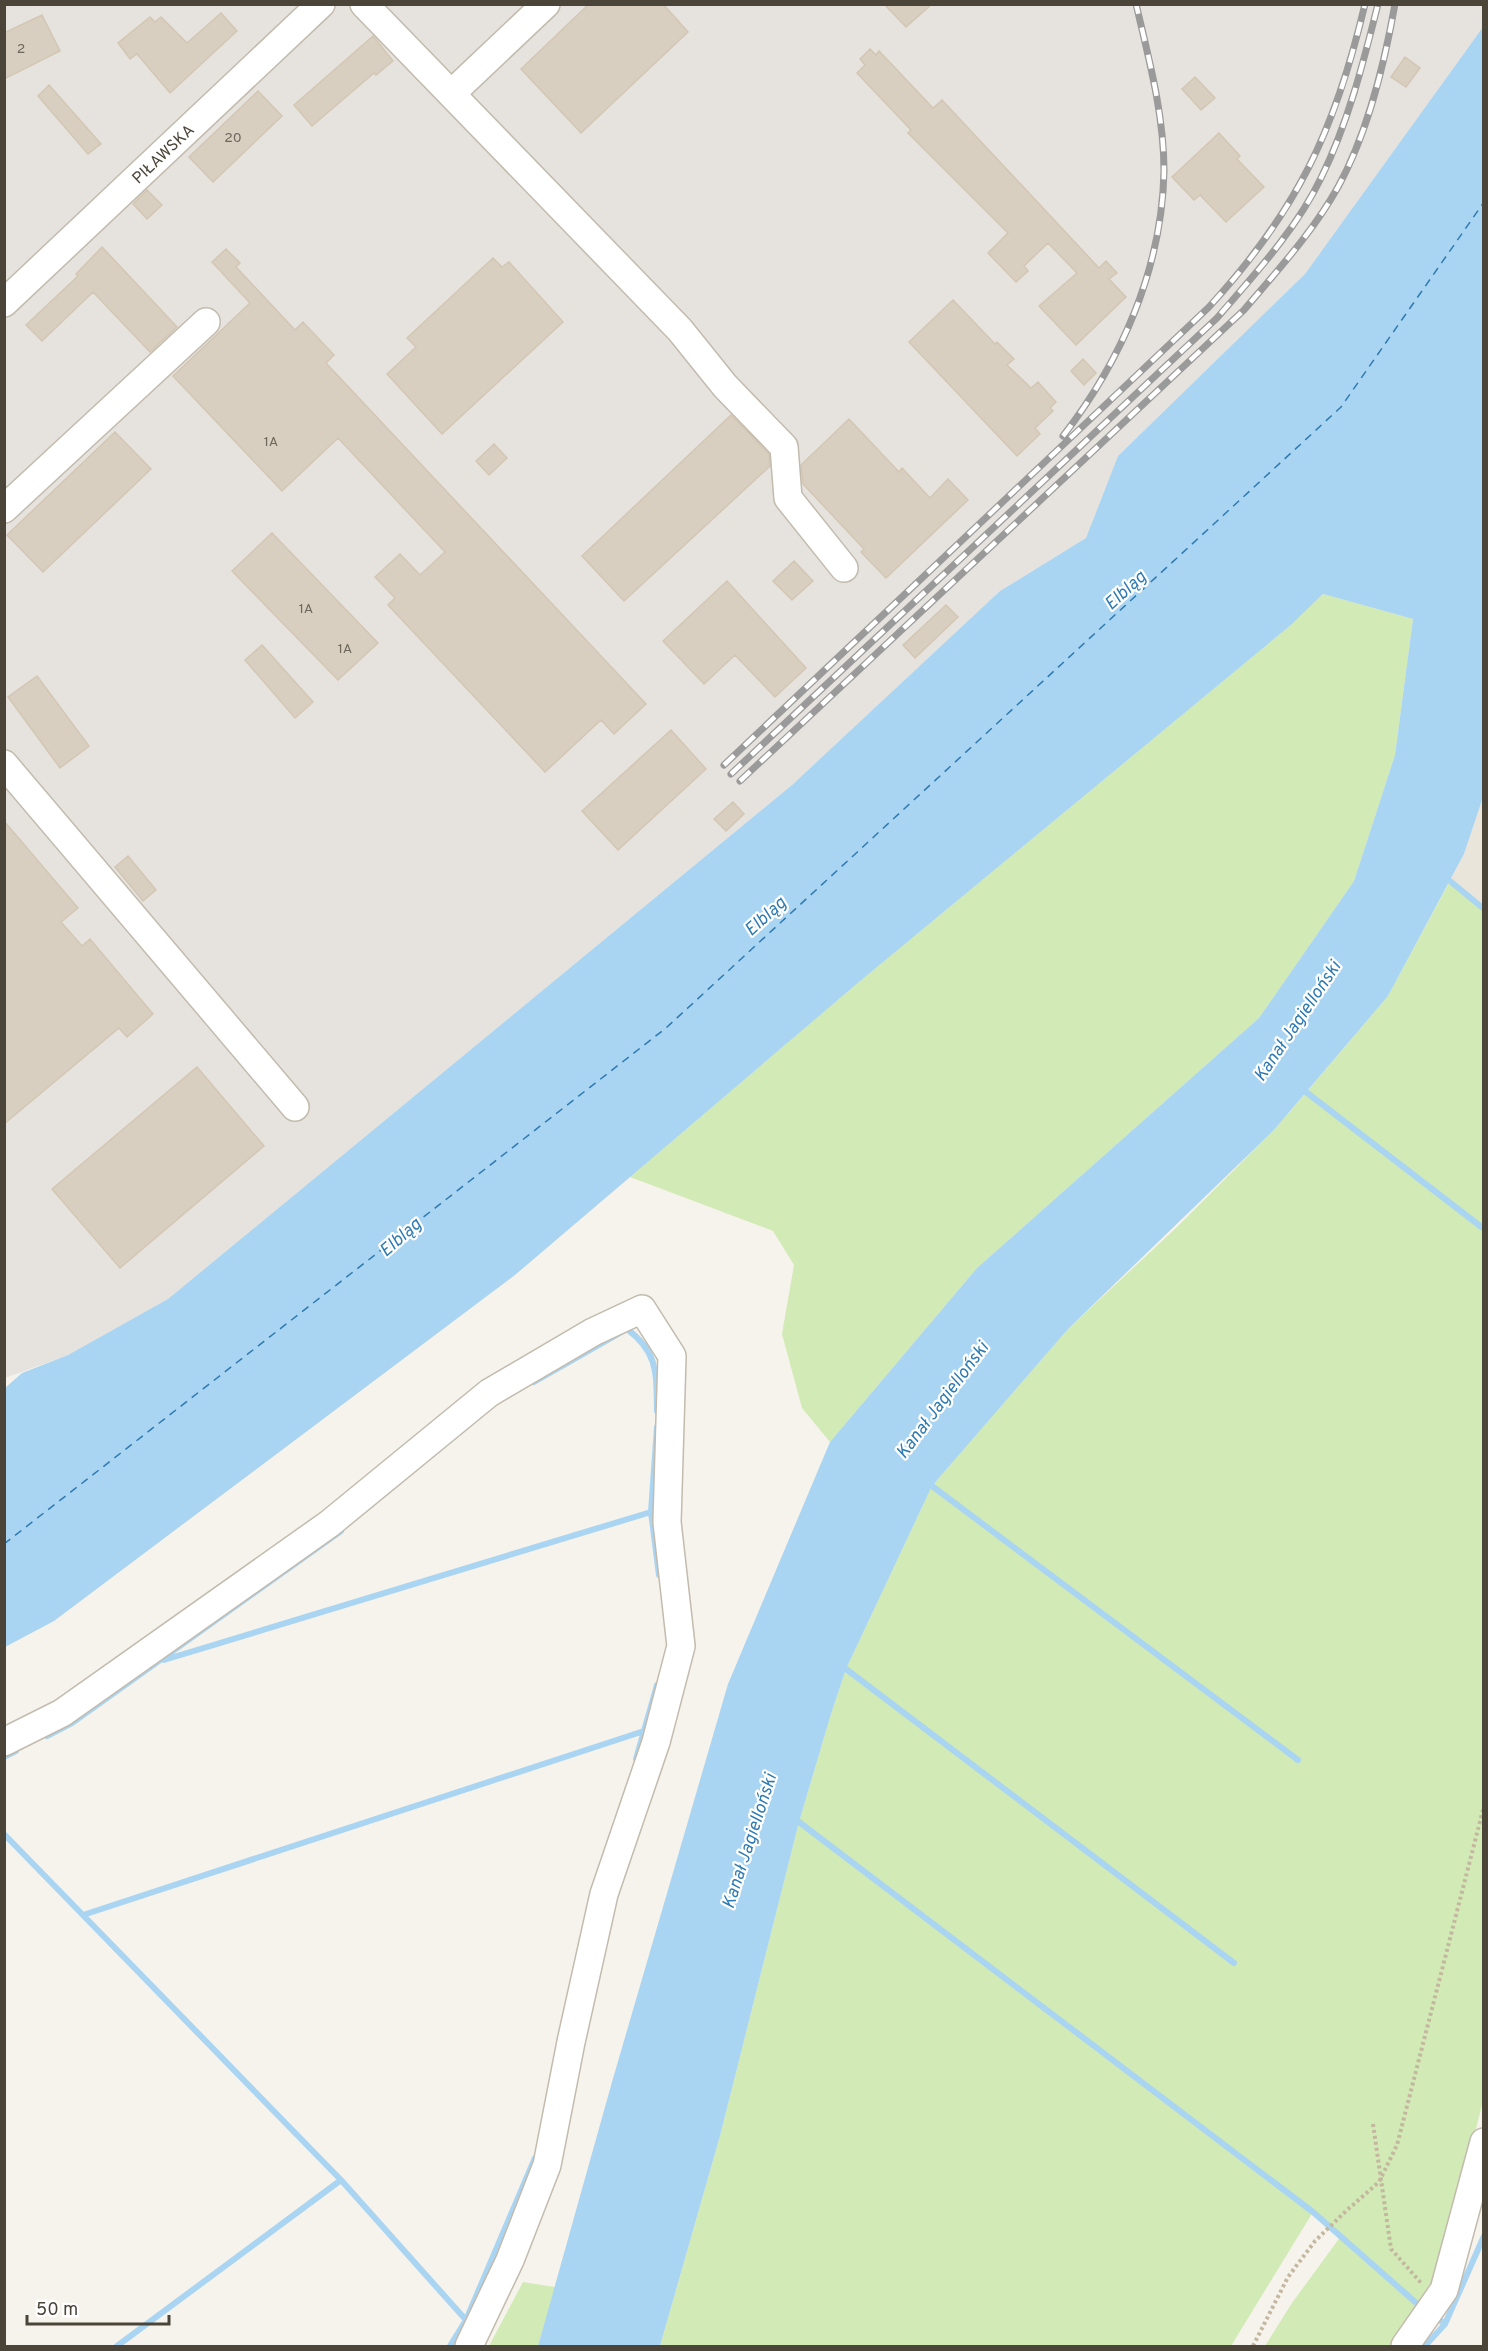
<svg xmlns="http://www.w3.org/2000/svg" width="1488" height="2351" viewBox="0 0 1488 2351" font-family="Overpass,sans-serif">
	<rect width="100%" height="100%" fill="#f6f3ec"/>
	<path fill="#eae5da" d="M1483,796H1484L1483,909L1450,881L1464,854Z"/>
	<path fill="#e6e2dd" d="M5,5H1483V27L1305,274L1118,456L1086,538L1000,591L792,785L168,1299L68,1355L5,1378Z"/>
	<path fill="#d2eab5" d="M1323,594L1413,619L1395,755L1354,881L1259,1018L977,1268L830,1442L802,1408L782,1334L794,1265L773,1231L630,1177L859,982L1291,625Z
		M1450,881L1484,909V2097L1439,2275L1421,2308L1389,2346H1265L1292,2303L1341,2236L1313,2212L1231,2346H660L720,2136L799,1822L831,1714L846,1669L932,1486L1069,1328L1176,1228L1274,1130L1299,1101L1388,996Z
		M523,2282L555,2287L538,2346H489Z"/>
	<path fill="#a9d4f2" d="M1483,27L1484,794L1464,854L1388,996L1274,1130L1069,1328L932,1486L846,1669L831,1714L799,1822L720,2136L660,2346H538L612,2082L728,1684L830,1442L977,1268L1259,1018L1354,881L1395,755L1413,619L1323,594L1291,625L859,982L515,1275L54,1621L5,1647V1388L22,1373L68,1355L168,1299L792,785L1000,591L1086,538L1118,456L1305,274Z"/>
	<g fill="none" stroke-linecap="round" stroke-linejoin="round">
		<path stroke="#a9d4f2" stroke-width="6" d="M1450,881L1484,909
			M1306,1092L1484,1229
			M534,1382L627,1329C659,1353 656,1374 657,1411
			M657,1427L651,1512L659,1575
			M932,1486L1298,1760
			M164,1660L651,1512
			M846,1669L1234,1963
			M47,1736L72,1723L341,1531
			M4,1757L16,1751
			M636,1759L657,1685
			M799,1822L1313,2212L1422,2308
			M4,1834L341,2180L117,2346
			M83,1915L644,1731
			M341,2180L466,2320L450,2346
			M1433,2315L1445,2324
			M466,2320L535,2158
			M1425,2346L1445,2324L1484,2236"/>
		<path stroke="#2e7ab2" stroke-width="1.5" stroke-dasharray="8 6" stroke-linecap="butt" d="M4,1544L666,1028L1341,407L1484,202"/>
	</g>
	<path fill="#d8cfc1" stroke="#d3c7b4" stroke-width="1.5" d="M589,4H663L688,32L581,133L521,69Z
		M884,4H932L906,27Z
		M221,13L237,31L170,93L137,54L130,59L118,43L150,17L155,22L161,17L187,43Z
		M42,15L60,51L4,79V33Z
		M373,36L393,61L376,75L374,73L312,126L294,105Z
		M870,49L876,55L879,51L933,108L942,100L1099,268L1106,261L1117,273L1109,279L1126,297L1076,345L1039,306L1077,273L1048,243L1024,266L1028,271L1016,282L988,253L1008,233L908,133L911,130L857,73L865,65L860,59Z
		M1405,57L1420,68L1406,87L1391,77Z
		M1195,77L1215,98L1201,110L1182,89Z
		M49,85L101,144L88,154L38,96Z
		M258,91L282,116L213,182L189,157Z
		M1219,133L1240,156L1237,159L1264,187L1226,222L1200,195L1194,200L1172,177Z
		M147,190L162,205L147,219L133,204Z
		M102,247L177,327L150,352L93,292L42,341L26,325L78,276L76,274Z
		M226,249L240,263L236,267L295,330L303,322L334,355L326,363L646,704L614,734L601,720L545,772L388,605L395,598L375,577L400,554L420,575L445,552L338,438L282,491L173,376L250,303L212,262Z
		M493,258L502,267L509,262L563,322L442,434L387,374L416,347L407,338Z
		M953,300L995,344L997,342L1014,359L1007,365L1031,388L1038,382L1056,402L1050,408L1053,411L1035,428L1040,434L1017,456L909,342Z
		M1083,359L1096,373L1084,385L1071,371Z
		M731,415L769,454L770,466L624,601L582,556Z
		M849,419L899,472L902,468L930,498L948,479L968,500L886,578L861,552L864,549L803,484L801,465Z
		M115,432L151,469L43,572L7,535Z
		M494,444L507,458L489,475L476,461Z
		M272,533L378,643L338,680L232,571Z
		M794,561L813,581L792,600L773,581Z
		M727,581L806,668L775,697L735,655L704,684L663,641Z
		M946,605L958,617L915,658L903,645Z
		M262,645L313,702L295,718L245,660Z
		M37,676L89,746L60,768L8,697Z
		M671,730L706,769L618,850L582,811Z
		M733,802L744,814L726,831L714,819Z
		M4,821L78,908L61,922L82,946L90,939L153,1014L127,1037L119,1028L4,1124Z
		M128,856L156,890L143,901L115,867Z
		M197,1067L264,1146L120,1268L52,1189Z"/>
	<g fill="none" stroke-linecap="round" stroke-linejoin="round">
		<g stroke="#c2bbae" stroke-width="30">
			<g id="minor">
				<path d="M364,4L680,330L725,386L784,447L788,498L844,568"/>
				<path d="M452,93L546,4"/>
				<path id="s1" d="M4,303L321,4"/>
				<path d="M4,509L206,322"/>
				<path d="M4,764L295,1107"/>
				<path d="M4,1742L62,1713L329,1524L489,1393L593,1332L642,1309L672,1356L667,1522L681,1646L656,1742L604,1894L571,2042L547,2165L510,2260L469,2346"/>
				<path d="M1405,2346L1444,2290L1484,2142"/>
			</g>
		</g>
		<path stroke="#c4b79f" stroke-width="4" stroke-dasharray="3 3" stroke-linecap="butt" d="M1373,2124L1391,2249L1422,2284
			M1253,2346L1288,2277L1315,2241L1346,2211L1379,2182L1397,2145L1484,1806"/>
		<use href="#minor" stroke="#fff" stroke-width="27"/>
		<g stroke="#9a9a9a" stroke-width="7">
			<path id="rail" d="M1063,436C1122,360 1162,268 1164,171C1164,115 1149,59 1136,4
				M724,765L1209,307C1297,211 1335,131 1365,4
				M731,774L1217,318C1254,275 1296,230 1321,178C1348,123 1363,64 1378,4
				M740,781L1244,310C1277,271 1313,232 1338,187C1368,132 1384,66 1395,4"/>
		</g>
		<use href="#rail" stroke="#fff" stroke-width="4.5" stroke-dasharray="14" stroke-linecap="butt"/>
	</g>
	<g text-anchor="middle" stroke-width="4.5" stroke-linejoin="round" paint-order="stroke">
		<g font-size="14" fill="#6e675b">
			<text x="21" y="53">2</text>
			<text x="233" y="142">20</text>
			<text x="271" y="446">1A</text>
			<text x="306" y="613">1A</text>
			<text x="345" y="653">1A</text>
		</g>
		<g font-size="16" fill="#4b4439" stroke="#fff">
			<text dy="6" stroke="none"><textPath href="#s1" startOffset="218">PIŁAWSKA</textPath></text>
		</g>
		<g font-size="18" font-style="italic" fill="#2e7ab2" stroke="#fff">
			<text transform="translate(1125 590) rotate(-42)" y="6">Elbląg</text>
			<text transform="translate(765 916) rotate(-42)" y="6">Elbląg</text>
			<text transform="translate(1297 1021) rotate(-56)" y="6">Kanał Jagielloński</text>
			<text transform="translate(400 1237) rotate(-41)" y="6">Elbląg</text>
			<text transform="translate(942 1400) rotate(-53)" y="6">Kanał Jagielloński</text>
			<text transform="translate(749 1841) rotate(-72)" y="6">Kanał Jagielloński</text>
		</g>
	</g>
	<rect width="1488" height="2351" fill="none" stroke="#4b4439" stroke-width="12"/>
	<path d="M27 2315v9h142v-9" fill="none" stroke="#4b4439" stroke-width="3"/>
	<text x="36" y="2315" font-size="18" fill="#4b4439" stroke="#ffffff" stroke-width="4.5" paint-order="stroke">50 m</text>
</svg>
